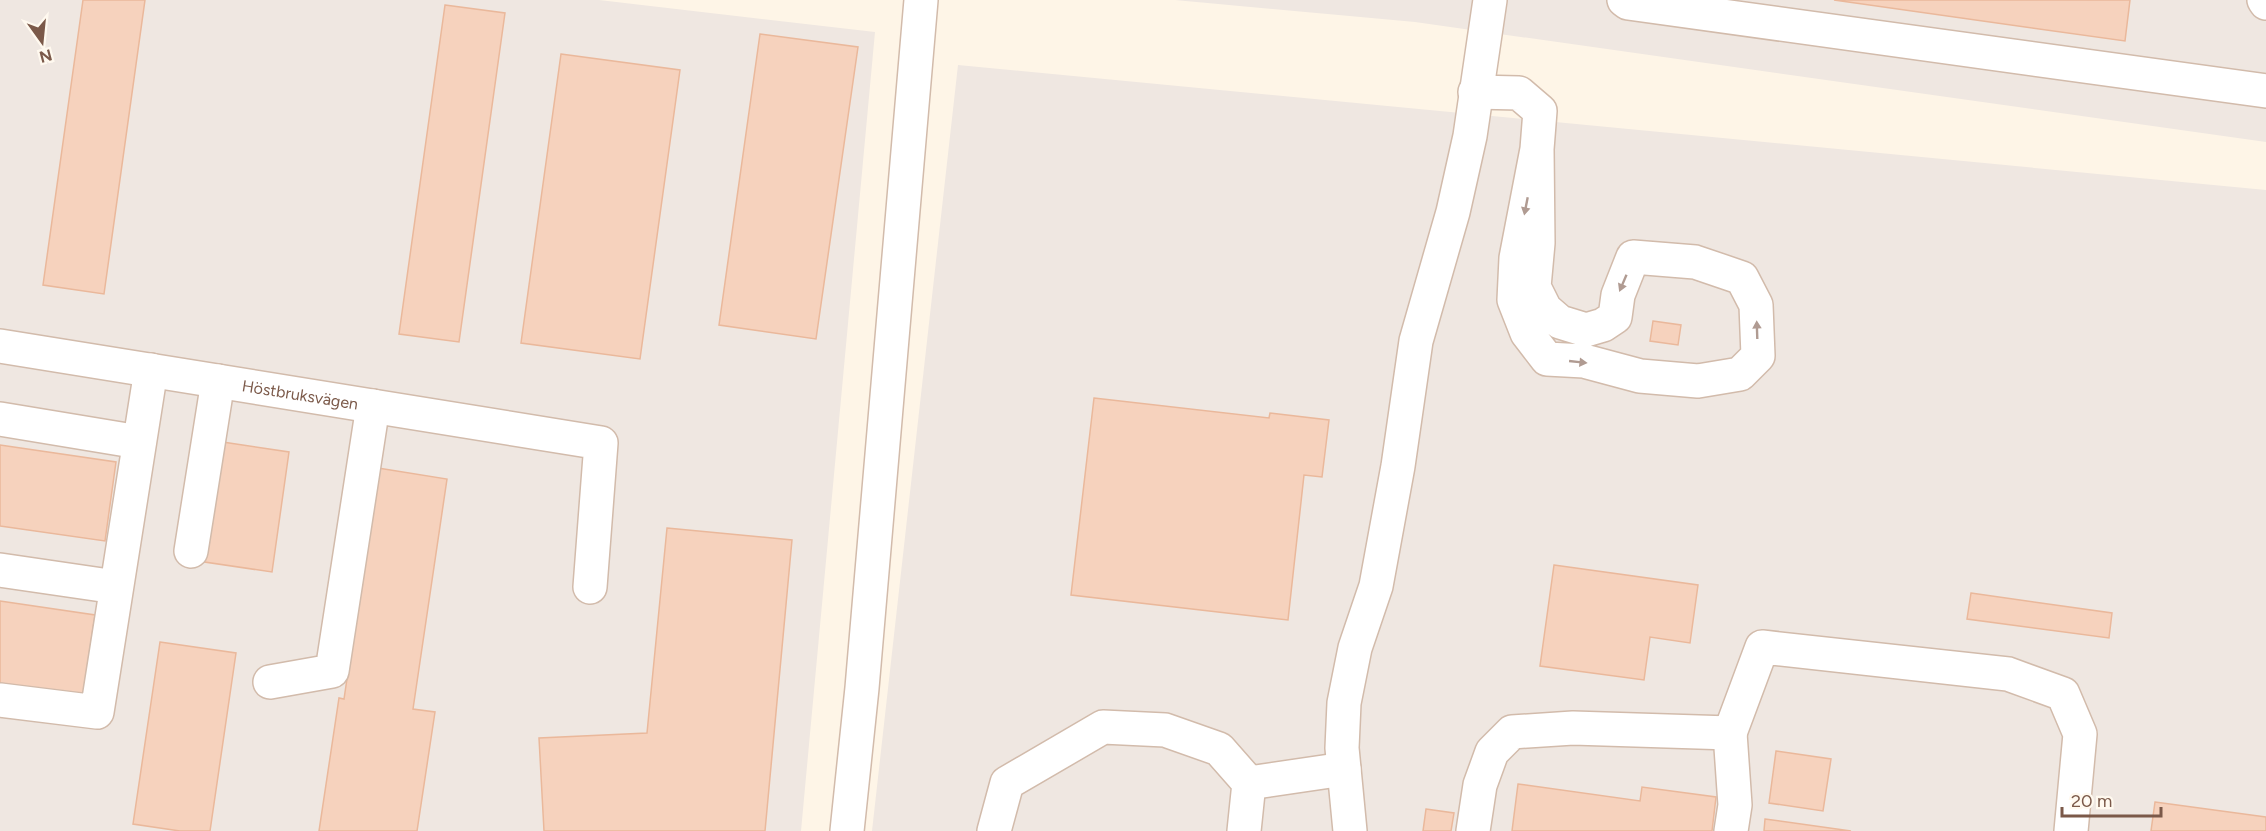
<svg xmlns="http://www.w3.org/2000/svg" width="2266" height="831" viewBox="0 0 2266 831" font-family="Figtree,sans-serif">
	<rect width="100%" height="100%" fill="#fef5e7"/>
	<path fill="#efe7e1" d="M0,0H599L875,32L801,831H0Z
		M1175,0H2266V142L1415,22Z
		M958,65L2266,190V831H872Z"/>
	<path fill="#f6d2bd" stroke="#eab89b" stroke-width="1.5" d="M83,0H145L104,294L43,285Z
		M1834,0H2130L2125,41Z
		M445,5L505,13L459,342L399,334Z
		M760,34L858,47L816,339L719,325Z
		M561,54L680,70L640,359L521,343Z
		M1653,321L1681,325L1678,345L1650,341Z
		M1094,398L1269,418L1270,413L1329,420L1322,477L1304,475L1288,620L1071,595Z
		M216,441L289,452L272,572L198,561Z
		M0,445L116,462L105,541L0,526Z
		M378,468L447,479L413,709L435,712L417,831H319L339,698L344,699Z
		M667,528L792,540L765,831H544L539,738L647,733Z
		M1554,565L1698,585L1690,643L1650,637L1644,680L1540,666Z
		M1971,593L2112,613L2109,638L1967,619Z
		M0,601L95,615L83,695L0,683Z
		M160,642L236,653L210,831H180L133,824Z
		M1776,751L1831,759L1823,811L1769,803Z
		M1518,784L1640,801L1642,787L1716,797L1712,831H1512Z
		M2155,802L2266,817V831H2151Z
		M1426,809L1454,813L1451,831H1423Z
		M1765,819L1851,831H1764Z"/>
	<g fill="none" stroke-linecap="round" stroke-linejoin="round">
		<g stroke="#d2bbab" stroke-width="36">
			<g id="minor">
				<path d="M1624,0L1628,3L2266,91"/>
				<path d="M2264,0L2266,3"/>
				<path d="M1475,92L1519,93L1540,111L1537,149L1538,243L1534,287L1545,309L1560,322L1586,330L1603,325L1615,317L1618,295L1633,257L1695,262L1742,278L1756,305L1758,356L1740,374L1698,381L1640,376L1584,361L1547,359L1527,333L1514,300L1516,258L1537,149"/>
				<path id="s1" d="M0,346L601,443L590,587"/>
				<path d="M0,419L139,442"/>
				<path d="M191,551L218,381"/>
				<path d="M0,570L116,587"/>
				<path d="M270,682L332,671L373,406"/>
				<path d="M0,700L97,712L151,370"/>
				<path d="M1730,733L1735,805L1731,831"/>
				<path d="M1249,783L1344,769"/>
				<path d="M847,831L862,688L921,0"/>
				<path d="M994,831L1007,783L1103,727L1165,730L1219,749L1249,783L1244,831"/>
				<path d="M1350,831L1342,748L1344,703L1355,648L1376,586L1398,466L1416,341L1453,212L1470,136L1490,0"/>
				<path d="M1473,831L1480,785L1492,752L1512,732L1573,728L1730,733L1762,647L2008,674L2063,694L2080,734L2071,831"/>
			</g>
		</g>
		<use href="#minor" stroke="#fff" stroke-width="33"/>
	</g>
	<defs><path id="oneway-solid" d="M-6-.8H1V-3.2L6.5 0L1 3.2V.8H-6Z" transform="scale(1.5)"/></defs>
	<g fill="#b09b92">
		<use href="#oneway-solid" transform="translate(1526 206) rotate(101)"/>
		<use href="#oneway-solid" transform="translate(1623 283) rotate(113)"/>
		<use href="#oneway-solid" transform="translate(1757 330) rotate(-92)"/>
		<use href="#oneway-solid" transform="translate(1578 362) rotate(6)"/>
	</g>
	<g text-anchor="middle" stroke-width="5" stroke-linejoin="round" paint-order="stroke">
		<g font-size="16" fill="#7b5949" stroke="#fff9ef">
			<text dy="6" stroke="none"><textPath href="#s1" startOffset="304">Höstbruksvägen</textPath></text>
		</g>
	</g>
	<g transform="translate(42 42) rotate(165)" stroke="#fff9ef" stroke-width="4.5" paint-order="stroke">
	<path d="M0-4.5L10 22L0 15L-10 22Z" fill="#7b5949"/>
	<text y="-9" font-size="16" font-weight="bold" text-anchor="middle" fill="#7b5949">N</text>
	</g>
	<path d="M2062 807v9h99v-9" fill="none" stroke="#7b5949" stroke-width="3"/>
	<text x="2071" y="807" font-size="18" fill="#7b5949" stroke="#fff9ef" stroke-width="4.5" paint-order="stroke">20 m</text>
</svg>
